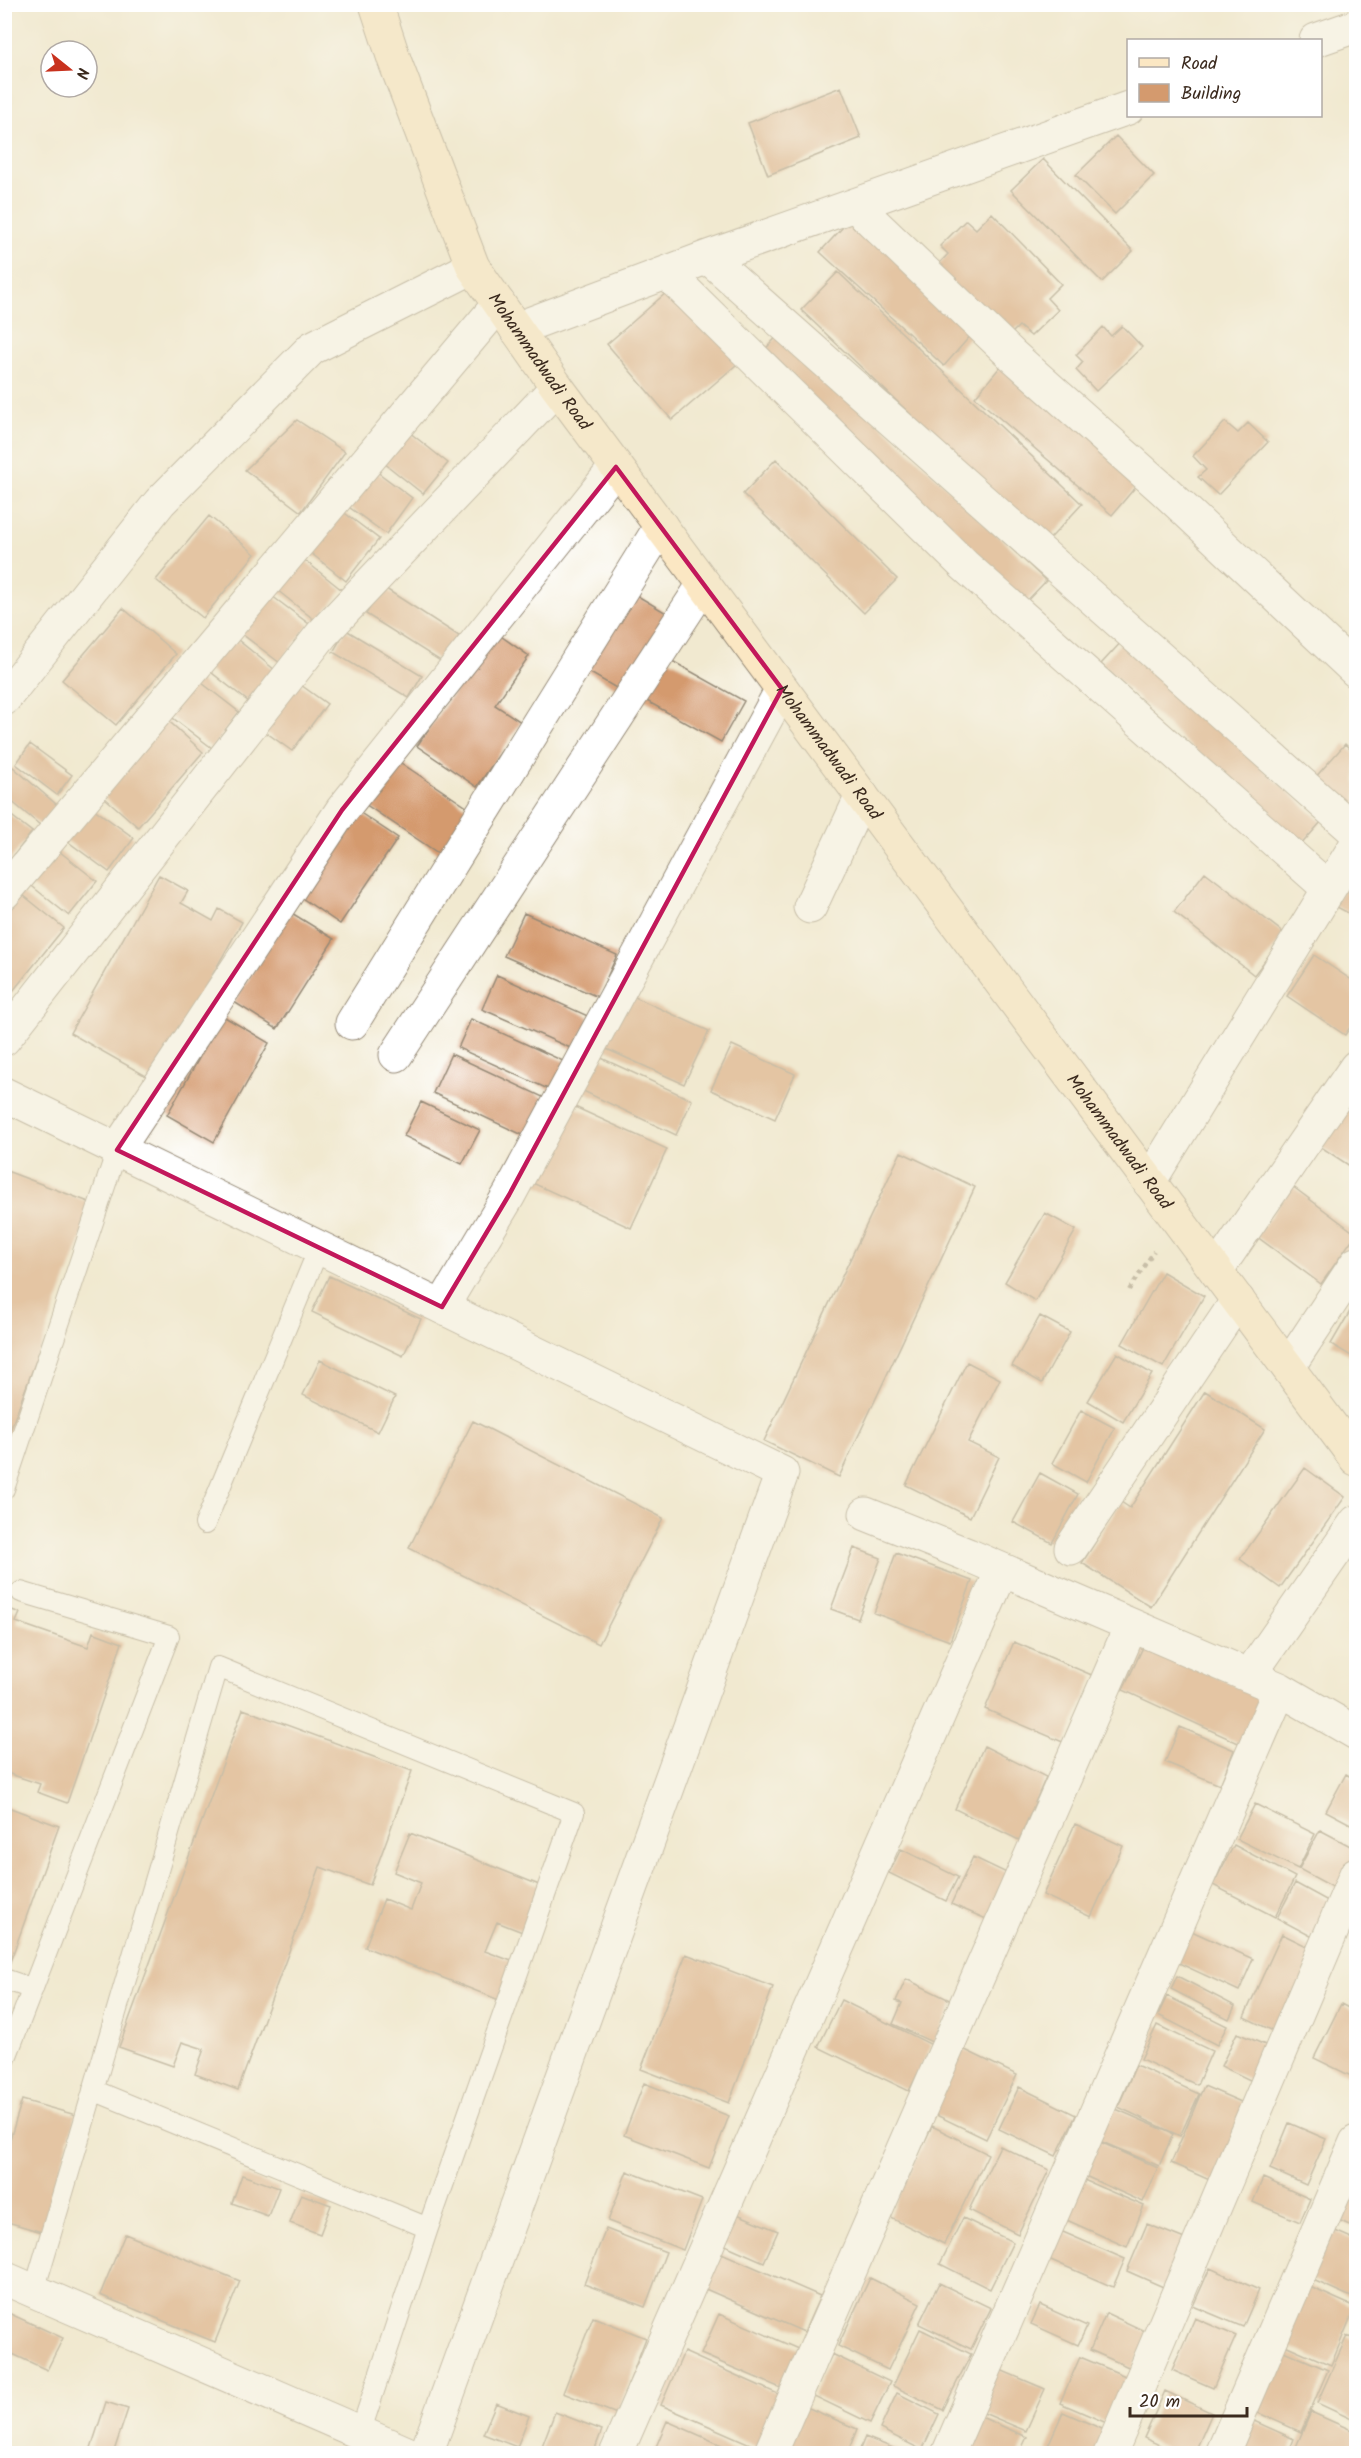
<svg xmlns="http://www.w3.org/2000/svg" width="1361" height="2458" viewBox="0 0 1361 2458" font-family="Kalam,sans-serif">
	<rect width="100%" height="100%" fill="#fff"/>
	<filter id="ink" filterUnits="userSpaceOnUse"><feTurbulence type="fractalNoise" baseFrequency=".0167" numOctaves="2"/><feDisplacementMap in="SourceGraphic" scale="12" xChannelSelector="R" yChannelSelector="G"/><feConvolveMatrix kernelMatrix="1 2 1 2 8 2 1 2 1" color-interpolation-filters="sRGB"/></filter>
	<filter id="wash" filterUnits="userSpaceOnUse"><feTurbulence type="fractalNoise" baseFrequency=".008" numOctaves="4" result="noise"/><feDisplacementMap in="SourceGraphic" scale="24" xChannelSelector="R" yChannelSelector="G"/><feGaussianBlur stdDeviation="1.35" result="paint"/><feColorMatrix in="noise" values="0 0 0 0 0 0 0 0 0 0 0 0 0 0 0 0 0 1.4 0 .05"/><feComposite in="paint" operator="in"/></filter>
	<g filter="url(#wash)">
		<rect width="100%" height="100%" fill="#f1e9d0"/>
		<g id="blocks">
			<path fill="#d49a6e" d="M841,87L861,138L768,175L748,123Z
				M1116,136L1154,175L1115,214L1076,175Z
				M1043,159L1133,251L1102,282L1011,190Z
				M856,213L979,326L944,366L820,252Z
				M992,213L1061,284L1047,298L1058,310L1031,336L1019,326L1006,339L935,268L948,254L940,246L966,220L976,229Z
				M838,272L1082,504L1046,543L801,310Z
				M674,286L743,359L672,420L607,344Z
				M1122,326L1142,347L1096,391L1076,370L1083,362L1076,355L1103,327L1111,336Z
				M782,331L1046,581L1021,607L758,357Z
				M1006,360L1143,478L1112,515L975,397Z
				M297,420L345,452L301,512L245,470Z
				M1225,422L1238,433L1248,423L1268,442L1218,495L1198,477L1206,470L1193,456Z
				M404,428L448,463L423,494L379,459Z
				M776,459L897,579L864,613L743,494Z
				M368,465L412,498L386,534L342,502Z
				M334,505L379,539L346,581L302,546Z
				M209,516L255,554L203,618L156,580Z
				M297,554L342,590L317,622L272,586Z
				M383,587L459,636L442,662L366,614Z
				M631,592L668,614L623,692L585,670Z
				M268,593L309,624L280,663L238,631Z
				M123,608L176,654L116,725L62,680Z
				M346,630L422,676L409,698L333,652Z
				M495,632L529,656L495,705L521,722L477,787L417,746Z
				M233,636L275,670L249,702L207,669Z
				M1124,639L1321,822L1299,847L1101,664Z
				M665,657L744,701L721,742L643,699Z
				M193,676L239,712L212,748L165,712Z
				M294,680L327,704L292,751L260,728Z
				M162,715L203,752L138,827L97,791Z
				M30,744L72,775L57,795L16,764Z
				M1345,744L1356,755V803L1349,812L1313,780Z
				M392,757L480,816L450,861L362,802Z
				M13,767L57,805L40,825L4,795V776Z
				M87,804L134,838L109,872L63,838Z
				M4,810L32,832L4,868Z
				M356,810L398,838L340,924L299,896Z
				M55,848L97,881L69,916L28,883Z
				M1356,868V917L1333,905Z
				M1205,872L1285,934L1254,975L1174,912Z
				M159,875L188,891L181,903L213,921L219,909L242,922L153,1080L70,1033Z
				M18,891L64,928L4,1002V907Z
				M290,912L334,939L277,1029L234,1002Z
				M524,913L617,955L598,997L504,956Z
				M1314,955L1356,983V1018L1345,1035L1287,996Z
				M497,975L590,1017L575,1050L482,1009Z
				M624,992L709,1031L684,1084L600,1046Z
				M223,1016L269,1043L214,1142L167,1115Z
				M471,1019L572,1065L559,1094L458,1048Z
				M732,1045L795,1074L775,1119L711,1090Z
				M451,1054L545,1098L527,1137L433,1093Z
				M597,1056L692,1100L676,1135L581,1090Z
				M421,1102L480,1130L462,1164L404,1136Z
				M564,1102L667,1149L631,1228L528,1181Z
				M1346,1107L1356,1113V1170L1321,1147Z
				M901,1152L975,1187L839,1477L764,1441Z
				M4,1170L94,1204L5,1444V1357L7,1351L4,1350Z
				M1292,1186L1356,1234L1321,1284L1256,1236Z
				M1045,1213L1076,1230L1035,1301L1005,1282Z
				M1163,1272L1204,1296L1163,1367L1122,1344Z
				M329,1276L421,1319L403,1356L312,1312Z
				M1356,1301V1359L1331,1344Z
				M1040,1316L1070,1332L1042,1383L1012,1366Z
				M1117,1353L1152,1374L1123,1422L1088,1401Z
				M320,1360L395,1397L378,1432L303,1395Z
				M967,1362L1000,1379L968,1442L999,1457L970,1517L906,1485Z
				M1205,1391L1265,1429L1151,1607L1082,1563L1121,1502L1130,1508Z
				M1081,1410L1115,1428L1086,1482L1052,1463Z
				M473,1421L663,1518L599,1644L409,1548Z
				M1305,1468L1345,1497L1280,1588L1240,1559Z
				M1040,1473L1078,1494L1052,1543L1013,1522Z
				M854,1548L881,1558L858,1619L831,1609Z
				M896,1553L972,1581L950,1641L874,1613Z
				M4,1607L20,1613L16,1622L88,1647L93,1632L122,1643L67,1803L37,1792L40,1784L4,1772Z
				M1014,1642L1094,1676L1065,1743L985,1709Z
				M1145,1643L1268,1701L1247,1747L1123,1690Z
				M243,1709L412,1771L370,1885L320,1867L238,2090L195,2074L204,2049L182,2042L173,2066L119,2047Z
				M1180,1727L1234,1750L1220,1785L1165,1762Z
				M984,1746L1046,1777L1019,1840L955,1809Z
				M1346,1774L1356,1780V1827L1326,1811Z
				M1255,1804L1315,1834L1298,1869L1237,1839Z
				M5,1806L59,1826L9,1965L5,1963Z
				M1075,1824L1123,1846L1091,1917L1043,1895Z
				M1320,1830L1356,1849V1865L1342,1892L1299,1869Z
				M410,1833L544,1887L525,1933L497,1922L485,1951L514,1962L499,2000L365,1947L384,1899L411,1910L421,1883L394,1872Z
				M1234,1845L1295,1877L1275,1917L1213,1885Z
				M901,1849L958,1877L946,1901L889,1873Z
				M973,1857L1011,1875L991,1921L951,1904Z
				M1295,1883L1339,1907L1320,1941L1277,1918Z
				M1185,1928L1253,1959L1239,1991L1170,1959Z
				M1282,1934L1321,1953L1284,2036L1244,2017Z
				M686,1954L773,1987L729,2103L641,2069Z
				M1177,1976L1235,2006L1229,2019L1171,1989Z
				M906,1979L954,2002L934,2043L893,2024L902,2003L896,2001Z
				M1167,1996L1227,2026L1217,2045L1158,2015Z
				M841,2000L932,2045L909,2091L818,2047Z
				M1341,2004L1356,2012V2074L1355,2078L1314,2058Z
				M1157,2025L1212,2051L1197,2085L1141,2059Z
				M1237,2033L1270,2047L1254,2082L1221,2066Z
				M961,2048L1017,2075L986,2139L930,2112Z
				M1136,2065L1199,2094L1180,2136L1118,2107Z
				M644,2083L729,2116L709,2168L624,2135Z
				M1204,2086L1255,2108L1221,2185L1171,2163Z
				M1019,2087L1076,2115L1056,2156L999,2129Z
				M22,2100L76,2115L42,2232L4,2221V2159Z
				M1109,2106L1173,2134L1159,2166L1095,2139Z
				M1289,2123L1326,2139L1306,2185L1270,2169Z
				M932,2126L988,2154L944,2244L889,2217Z
				M1098,2141L1158,2168L1143,2202L1083,2175Z
				M1000,2146L1049,2170L1018,2234L969,2210Z
				M1356,2167V2228L1334,2218Z
				M627,2171L702,2200L683,2250L608,2221Z
				M242,2175L279,2188L268,2216L232,2203Z
				M1077,2177L1144,2206L1127,2247L1060,2217Z
				M1263,2178L1310,2199L1300,2222L1253,2202Z
				M301,2194L331,2205L320,2234L290,2223Z
				M730,2211L778,2231L764,2262L716,2241Z
				M963,2218L1013,2242L990,2289L940,2264Z
				M1147,2224L1192,2242L1170,2290L1127,2271Z
				M1326,2227L1356,2240V2299L1304,2276Z
				M606,2229L666,2252L645,2307L584,2284Z
				M1056,2229L1125,2259L1113,2287L1044,2257Z
				M125,2234L240,2281L215,2342L100,2295Z
				M717,2251L820,2296L804,2332L701,2287Z
				M1210,2268L1259,2290L1243,2327L1193,2306Z
				M870,2278L920,2303L888,2370L838,2346Z
				M939,2283L991,2308L971,2349L919,2324Z
				M1303,2284L1355,2307L1331,2365L1278,2342Z
				M1040,2305L1087,2326L1078,2345L1031,2324Z
				M4,2311L63,2338L47,2370L4,2350Z
				M1106,2313L1149,2333L1133,2369L1090,2350Z
				M719,2314L807,2353L790,2392L701,2354Z
				M593,2317L646,2338L617,2414L563,2393Z
				M1195,2318L1236,2336L1213,2388L1172,2370Z
				M920,2329L971,2354L943,2410L893,2386Z
				M1347,2336L1356,2340V2421L1317,2403Z
				M1272,2346L1328,2370L1301,2432L1245,2407Z
				M684,2352L789,2399L766,2451L661,2405Z
				M832,2354L890,2382L870,2423L812,2395Z
				M1080,2357L1130,2378L1109,2424L1060,2403Z
				M991,2366L1045,2389L1026,2431L972,2408Z
				M1165,2391L1212,2413L1194,2454H1179L1144,2438Z
				M897,2393L939,2414L922,2450L880,2429Z
				M106,2402L128,2409L113,2454H96L90,2451Z
				M496,2403L529,2416L517,2447L483,2434Z
				M802,2405L857,2429L847,2454H781Z
				M555,2412L602,2430L593,2454H539Z
				M1063,2412L1109,2432L1100,2454H1053L1046,2450Z
				M1311,2412L1356,2432V2454H1293Z
				M972,2413L1027,2437L1019,2454H971L957,2447Z
				M1243,2416L1294,2439L1288,2454H1227Z
				M667,2421L742,2454H653Z
				M865,2437L906,2453V2454H858Z"/>
		</g>
	</g>
	<g filter="url(#ink)">
		<use href="#blocks" fill-opacity="0" stroke="#968a77" stroke-width="1.5"/>
		<g fill="none" stroke-linecap="round" stroke-linejoin="round">
			<g stroke="#968a77" stroke-width="22">
				<path id="service" d="M4,1489L117,1150
					M205,1524L319,1248
					M4,1979L33,1989
					M4,2063L169,1636L21,1592
					M93,2090L428,2228
					M34,2291L218,1667L574,1813L428,2228L360,2433"/>
			</g>
			<g stroke="#968a77" stroke-width="35">
				<path id="minor" d="M1316,40L1356,26
					M856,206L1011,354L1165,491L1356,671
					M708,257L1356,832
					M667,273L964,565L1329,889
					M516,329L708,257L1128,108
					M4,893L499,304
					M810,907L862,796
					M352,1023L661,526
					M4,1039L322,634L557,387
					M396,1055L704,584
					M117,1150L342,810L616,467
					M1149,1182L1356,845
					M1216,1271L1356,1067
					M442,1307L509,1195L782,689
					M1288,1367L1356,1264
					M866,1514L968,1555L1280,1689L1356,1733
					M1071,1548L1238,1300
					M1249,1676L1356,1522
					M4,2278L409,2454
					M616,2454L1002,1570
					M770,2454L1131,1626
					M948,2454L1280,1689
					M1110,2454L1356,1874
					M1222,2454L1356,2142"/>
			</g>
			<g stroke="#968a77" stroke-width="35">
				<path id="tertiary" d="M4,699L160,502L312,348L473,267
					M4,1094L782,1473L426,2454"/>
			</g>
			<g stroke="#968a77" stroke-width="35">
				<g id="secondary">
					<path id="s1" d="M376,4L395,62L473,267L557,387L1356,1459"/>
				</g>
			</g>
			<path stroke="#968a77" stroke-width="4" stroke-dasharray="4.5 4.5" stroke-linecap="butt" d="M1129,1290L1154,1251"/>
			<use href="#service" stroke="#fff" stroke-width="20"/>
			<use href="#minor" stroke="#fff" stroke-width="33"/>
			<use href="#tertiary" stroke="#fff" stroke-width="33"/>
			<use href="#secondary" stroke="#fbe7c3" stroke-width="33"/>
		</g>
	</g>
	<path d="M0 0H1361V2458H0ZM616,467L782,689L509,1195L442,1307L117,1150L342,810Z" fill="#f1e9d0" fill-opacity=".55" fill-rule="evenodd"/>
	<path fill="none" stroke="#c2185b" stroke-width="4.5" stroke-linejoin="round" d="M616,467L782,689L509,1195L442,1307L117,1150L342,810Z"/>
	<g text-anchor="middle" stroke-width="6" stroke-linejoin="round" paint-order="stroke">
		<g font-size="18" fill="#3b2a1e" stroke="#fff">
			<text dy="6" stroke="none"><textPath href="#s1" startOffset="396">Mohammadwadi Road</textPath></text>
			<text dy="6" stroke="none"><textPath href="#s1" startOffset="882">Mohammadwadi Road</textPath></text>
			<text dy="6" stroke="none"><textPath href="#s1" startOffset="1368">Mohammadwadi Road</textPath></text>
		</g>
	</g>
	<rect width="1361" height="2458" fill="none" stroke="#fff" stroke-width="24"/>
	<rect x="1127" y="39" width="195" height="78" fill="#ffffff" stroke="#b1aaa5" stroke-width="1.5"/>
	<rect x="1139" y="58" width="30" height="9" fill="#fbe7c3" stroke="#b1aaa5" stroke-width="1.5"/>
	<text x="1181" y="69" font-size="18" fill="#3b2a1e">Road</text>
	<rect x="1139" y="84" width="30" height="18" fill="#d49a6e" stroke="#b1aaa5" stroke-width="1.5"/>
	<text x="1181" y="99" font-size="18" fill="#3b2a1e">Building</text>
	<g transform="translate(69 69) rotate(108)"><circle r="28" fill="#ffffff" stroke="#b1aaa5" stroke-width="1.5"/>
	<path d="M0-4.5L10 22L0 15L-10 22Z" fill="#c8321e"/>
	<text y="-9" font-size="16" font-weight="bold" text-anchor="middle" fill="#3b2a1e">N</text>
	</g>
	<path d="M1130 2407v9h117v-9" fill="none" stroke="#3b2a1e" stroke-width="3"/>
	<text x="1139" y="2407" font-size="18" fill="#3b2a1e" stroke="#ffffff" stroke-width="4.5" paint-order="stroke">20 m</text>
</svg>
